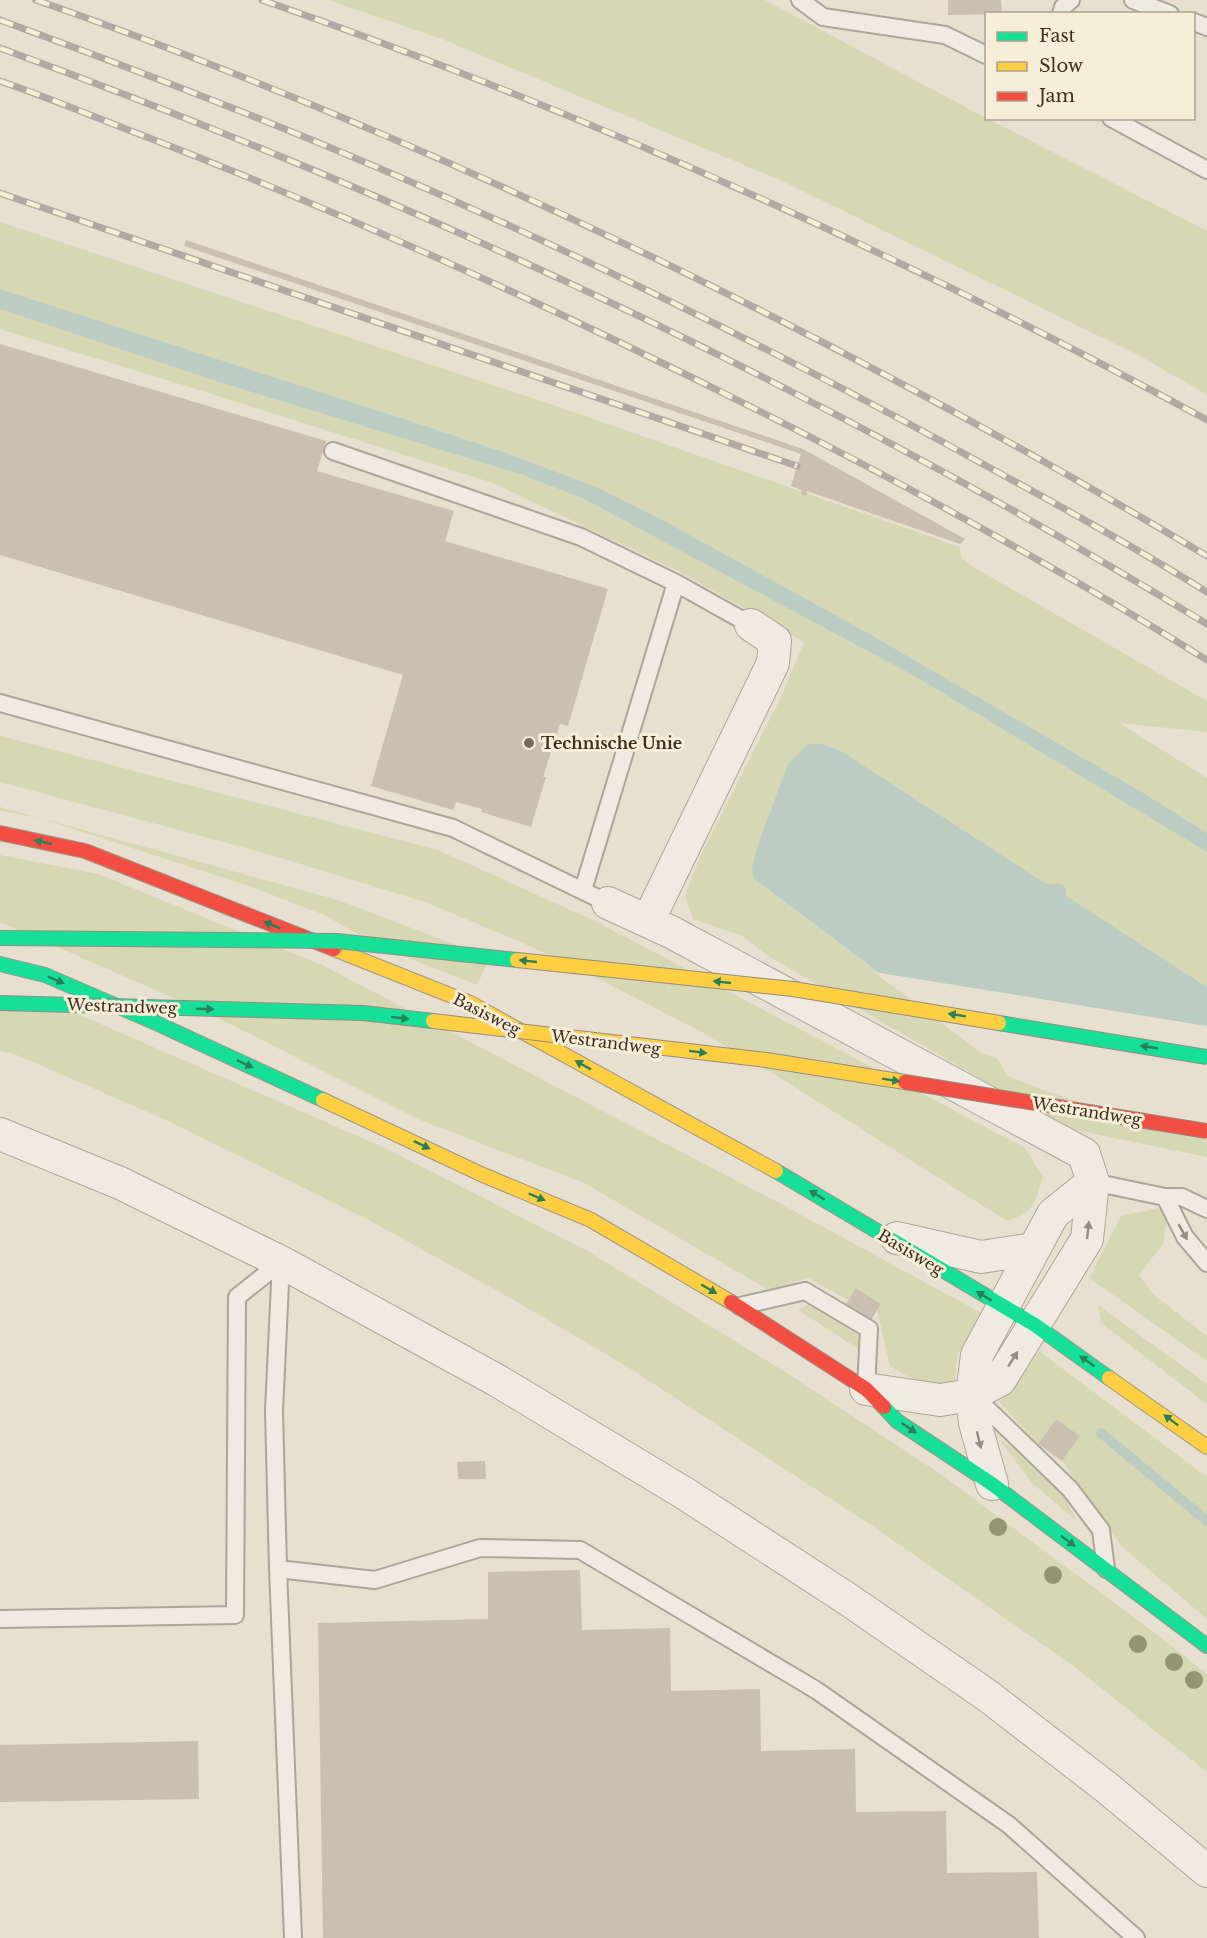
<svg xmlns="http://www.w3.org/2000/svg" width="1207" height="1938" viewBox="0 0 1207 1938" font-family="'Libre Baskerville',serif">
	<rect width="100%" height="100%" fill="#e7e0d1"/>
	<path fill="#d6d7b3" d="M328,0H765L986,118L1207,231V395L1142,357L778,179L442,39Z
		M0,222L559,407L960,547L961,557L968,564L1207,701V732L1119,723L1207,778V833L1140,791L861,629L657,517L596,487L512,455L404,419L0,289Z
		M0,309L222,383L520,474L584,499L916,677L1207,852V987L1065,896L1064,892L1045,883L841,751L822,744L764,886L982,1050L1207,1137V1157L1066,1128L771,958L742,936L693,919L685,896L700,857L781,697L804,642L678,571L493,483L199,390L0,329Z
		M0,736L438,850L597,922L1025,1148L1043,1177C1034,1204 1036,1211 1007,1221L782,1079L700,1031L587,973L516,940L425,902L261,852L0,782Z
		M0,807L338,900L490,958L477,985L383,948L324,915L252,887L40,818L0,811Z
		M0,855L98,874L322,965L783,1205L985,1315C963,1342 955,1349 955,1386C924,1385 916,1382 890,1366L877,1310L881,1304L856,1288L848,1300L808,1278L769,1290L584,1183L420,1120L208,1013L0,922Z
		M0,997L71,1011L385,1148L588,1251L787,1373L942,1475L1151,1630L1207,1674V1772L1072,1665L874,1527L626,1366L519,1303L367,1219L164,1119L12,1053L0,1051Z
		M1169,1206L1163,1244L1139,1275L1154,1295L1207,1336V1361L1089,1278L1121,1216Z
		M809,1304L860,1336V1350L798,1310Z
		M1098,1305L1207,1384V1404L1101,1323Z
		M1039,1351L1207,1477V1619L1122,1547L1062,1461L1080,1436L1056,1419L1038,1444L999,1402L1015,1387Z
		M999,1439L1019,1453L1062,1493L1077,1521L1032,1483Z"/>
	<path fill="#bcccc2" d="M0,289L404,419L512,455L596,487L657,517L861,629L1140,791L1207,833V852L916,677L584,499L520,474L222,383L0,309Z
		M808,744H822L841,751L1045,883L1054,885L1058,883L1065,887L1066,896L1207,987V1137L982,1050L753,878L752,867L759,842L788,764Z"/>
	<path fill="#e7e0d1" d="M874,972L1207,1026V1140L1135,1124L1007,1076L998,1059L980,1052Z"/>
	<g fill="none" stroke-linecap="round" stroke-linejoin="round">
		<path stroke="#bcccc2" stroke-width="10" d="M1101,1433L1207,1521"/>
	</g>
	<path fill="#cbbfb2" d="M948,0H1001L1002,14L948,15Z
		M186,240L803,449L965,539L960,544L807,491V495H802L801,490L791,486L801,454L184,246Z
		M0,344L326,441L317,471L454,511L445,541L608,589L568,726L560,724L543,777H546L531,827L481,812L482,809L456,802L453,810L371,786L403,675L0,555Z
		M856,1288L881,1304L871,1320L846,1304Z
		M1056,1419L1080,1436L1062,1461L1038,1444Z
		M485,1461L486,1479H458L457,1462Z
		M580,1570L582,1630L670,1628L671,1691L760,1689L761,1751L855,1749L856,1812L946,1811L947,1873L1037,1872L1039,1938H323L318,1623L488,1619V1572Z
		M198,1741L199,1799L0,1802V1745Z"/>
	<g fill="none" stroke-linecap="round" stroke-linejoin="round">
		<g stroke="#ada599" stroke-width="20">
			<path id="lane" d="M800,0L823,17L945,35L986,55
				M1133,0L1170,14
				M1061,14L1063,7L1071,0
				M1194,22L1207,27
				M1111,118L1207,170
				M333,451L581,537L676,583L751,625
				M0,703L453,828L608,903
				M583,890L676,583
				M1093,1182L1165,1197H1182L1207,1209
				M1165,1197L1185,1237L1207,1263
				M281,1262L274,1411L278,1569L293,1938
				M740,1306L805,1291L869,1329L866,1389
				M973,1395L1070,1489L1101,1530L1106,1569
				M278,1569L375,1580L480,1548L580,1550L816,1690L1009,1825L1136,1938
				M0,1619L235,1615L237,1297L281,1262"/>
		</g>
		<g stroke="#ada599" stroke-width="34">
			<path id="street" d="M608,903L671,932L1084,1154L1093,1182L1087,1239L1000,1380L972,1395L940,1400L866,1389
				M648,921L773,663L775,641L751,625
				M0,1134L120,1183L281,1262L498,1381L684,1493L846,1598L988,1696L1106,1787L1207,1871
				M897,1238L981,1257L1034,1249
				M992,1484L975,1423L972,1395L977,1355L1053,1214L1093,1182"/>
		</g>
		<g stroke="#9c958a" stroke-width="16">
			<path id="fast" d="M0,964L45,975L154,1022L323,1100
				M776,1171L1035,1325L1109,1378
				M884,1407L897,1421L992,1484L1207,1646"/>
		</g>
		<g stroke="#9c958a" stroke-width="16">
			<path id="slow" d="M334,949L470,1003L776,1171
				M323,1100L483,1175L591,1220L731,1302
				M1109,1378L1207,1447"/>
		</g>
		<g stroke="#9c958a" stroke-width="16">
			<path id="jam" d="M0,833L85,851L334,949
				M731,1302L866,1389L884,1407"/>
		</g>
		<use href="#lane" stroke="#efebe3" stroke-width="16"/>
		<use href="#street" stroke="#efebe3" stroke-width="32"/>
		<use href="#fast" stroke="#16e098" stroke-width="14"/>
		<use href="#slow" stroke="#ffcf43" stroke-width="14"/>
		<use href="#jam" stroke="#f24e42" stroke-width="14"/>
		<g stroke="#afaaa2" stroke-width="7">
			<path id="rail" d="M36,0C445,143 835,335 1207,556
				M262,0C591,114 901,254 1207,420
				M0,20C82,50 164,81 245,113C487,209 722,322 950,446C1036,493 1123,540 1207,592
				M0,48C419,200 826,392 1207,624
				M0,81C47,97 92,116 139,134C302,197 463,267 621,343C821,439 1018,543 1207,660
				M0,193L797,466"/>
		</g>
		<use href="#rail" stroke="#f7eed8" stroke-width="4.5" stroke-dasharray="14" stroke-linecap="butt"/>
		<g stroke="#928b80" stroke-width="16" stroke-linecap="butt">
			<path id="fast-bridge" d="M0,938L337,941L517,960
				M0,1003L363,1013L433,1021
				M999,1023L1207,1057"/>
		</g>
		<g stroke="#928b80" stroke-width="16" stroke-linecap="butt">
			<path id="slow-bridge" d="M517,960L793,989L999,1023
				M433,1021L766,1060L905,1082"/>
		</g>
		<g stroke="#928b80" stroke-width="16" stroke-linecap="butt">
			<path id="jam-bridge" d="M905,1082L1207,1131"/>
		</g>
		<use href="#fast-bridge" stroke="#16e098" stroke-width="14"/>
		<use href="#slow-bridge" stroke="#ffcf43" stroke-width="14"/>
		<use href="#jam-bridge" stroke="#f24e42" stroke-width="14"/>
	</g>
	<g fill="#929673">
		<circle cx="998" cy="1527" r="9"/>
		<circle cx="1053" cy="1575" r="9"/>
		<circle cx="1138" cy="1644" r="9"/>
		<circle cx="1174" cy="1662" r="9"/>
		<circle cx="1194" cy="1680" r="9"/>
	</g>
	<defs><path id="oneway-solid" d="M-6-.8H1V-3.2L6.5 0L1 3.2V.8H-6Z" transform="scale(1.5)"/></defs>
	<g fill="#2b7e56">
		<use href="#oneway-solid" transform="translate(43 842) rotate(-168)"/>
		<use href="#oneway-solid" transform="translate(272 925) rotate(-158)"/>
		<use href="#oneway-solid" transform="translate(528 961) rotate(-174)"/>
		<use href="#oneway-solid" transform="translate(56 980) rotate(23)"/>
		<use href="#oneway-solid" transform="translate(722 982) rotate(-174)"/>
		<use href="#oneway-solid" transform="translate(205 1009) rotate(2)"/>
		<use href="#oneway-solid" transform="translate(957 1015) rotate(-171)"/>
		<use href="#oneway-solid" transform="translate(400 1018) rotate(7)"/>
		<use href="#oneway-solid" transform="translate(1149 1047) rotate(-171)"/>
		<use href="#oneway-solid" transform="translate(698 1052) rotate(7)"/>
		<use href="#oneway-solid" transform="translate(245 1064) rotate(25)"/>
		<use href="#oneway-solid" transform="translate(583 1065) rotate(-151)"/>
		<use href="#oneway-solid" transform="translate(891 1080) rotate(9)"/>
		<use href="#oneway-solid" transform="translate(422 1145) rotate(26)"/>
		<use href="#oneway-solid" transform="translate(817 1195) rotate(-149)"/>
		<use href="#oneway-solid" transform="translate(537 1197) rotate(23)"/>
		<use href="#oneway-solid" transform="translate(709 1289) rotate(30)"/>
		<use href="#oneway-solid" transform="translate(984 1296) rotate(-149)"/>
		<use href="#oneway-solid" transform="translate(1087 1361) rotate(-145)"/>
		<use href="#oneway-solid" transform="translate(1171 1420) rotate(-143)"/>
		<use href="#oneway-solid" transform="translate(909 1428) rotate(34)"/>
		<use href="#oneway-solid" transform="translate(1068 1541) rotate(37)"/>
	</g>
	<g fill="#968c82">
		<use href="#oneway-solid" transform="translate(1088 1230) rotate(-84)"/>
		<use href="#oneway-solid" transform="translate(1183 1232) rotate(61)"/>
		<use href="#oneway-solid" transform="translate(1013 1359) rotate(-58)"/>
		<use href="#oneway-solid" transform="translate(979 1440) rotate(76)"/>
	</g>
	<circle fill="#786c5e" stroke="#f7eed8" stroke-width="2" cx="529" cy="743" r="6"/>
	<g text-anchor="middle" stroke-width="6" stroke-linejoin="round" paint-order="stroke">
		<g font-size="16" font-weight="bold" fill="#3d2e20" stroke="#f7eed8" text-anchor="start">
			<text x="541" y="749">Technische Unie</text>
		</g>
		<g font-size="16" fill="#3d2e20" stroke="#f7eed8">
			<text transform="translate(122 1006) rotate(2)" y="6">Westrandweg</text>
			<text transform="translate(487 1014) rotate(27)" y="6">Basisweg</text>
			<text transform="translate(606 1042) rotate(7)" y="6">Westrandweg</text>
			<text transform="translate(1087 1111) rotate(9)" y="6">Westrandweg</text>
			<text transform="translate(911 1252) rotate(31)" y="6">Basisweg</text>
		</g>
	</g>
	<rect x="985" y="12" width="210" height="108" fill="#f7eed8" stroke="#ada18e" stroke-width="1.5"/>
	<rect x="997" y="32" width="30" height="9" fill="#16e098" stroke="#ada18e" stroke-width="1.5"/>
	<text x="1039" y="42" font-size="18" fill="#3d2e20">Fast</text>
	<rect x="997" y="62" width="30" height="9" fill="#ffcf43" stroke="#ada18e" stroke-width="1.5"/>
	<text x="1039" y="72" font-size="18" fill="#3d2e20">Slow</text>
	<rect x="997" y="92" width="30" height="9" fill="#f24e42" stroke="#ada18e" stroke-width="1.5"/>
	<text x="1039" y="102" font-size="18" fill="#3d2e20">Jam</text>
</svg>
